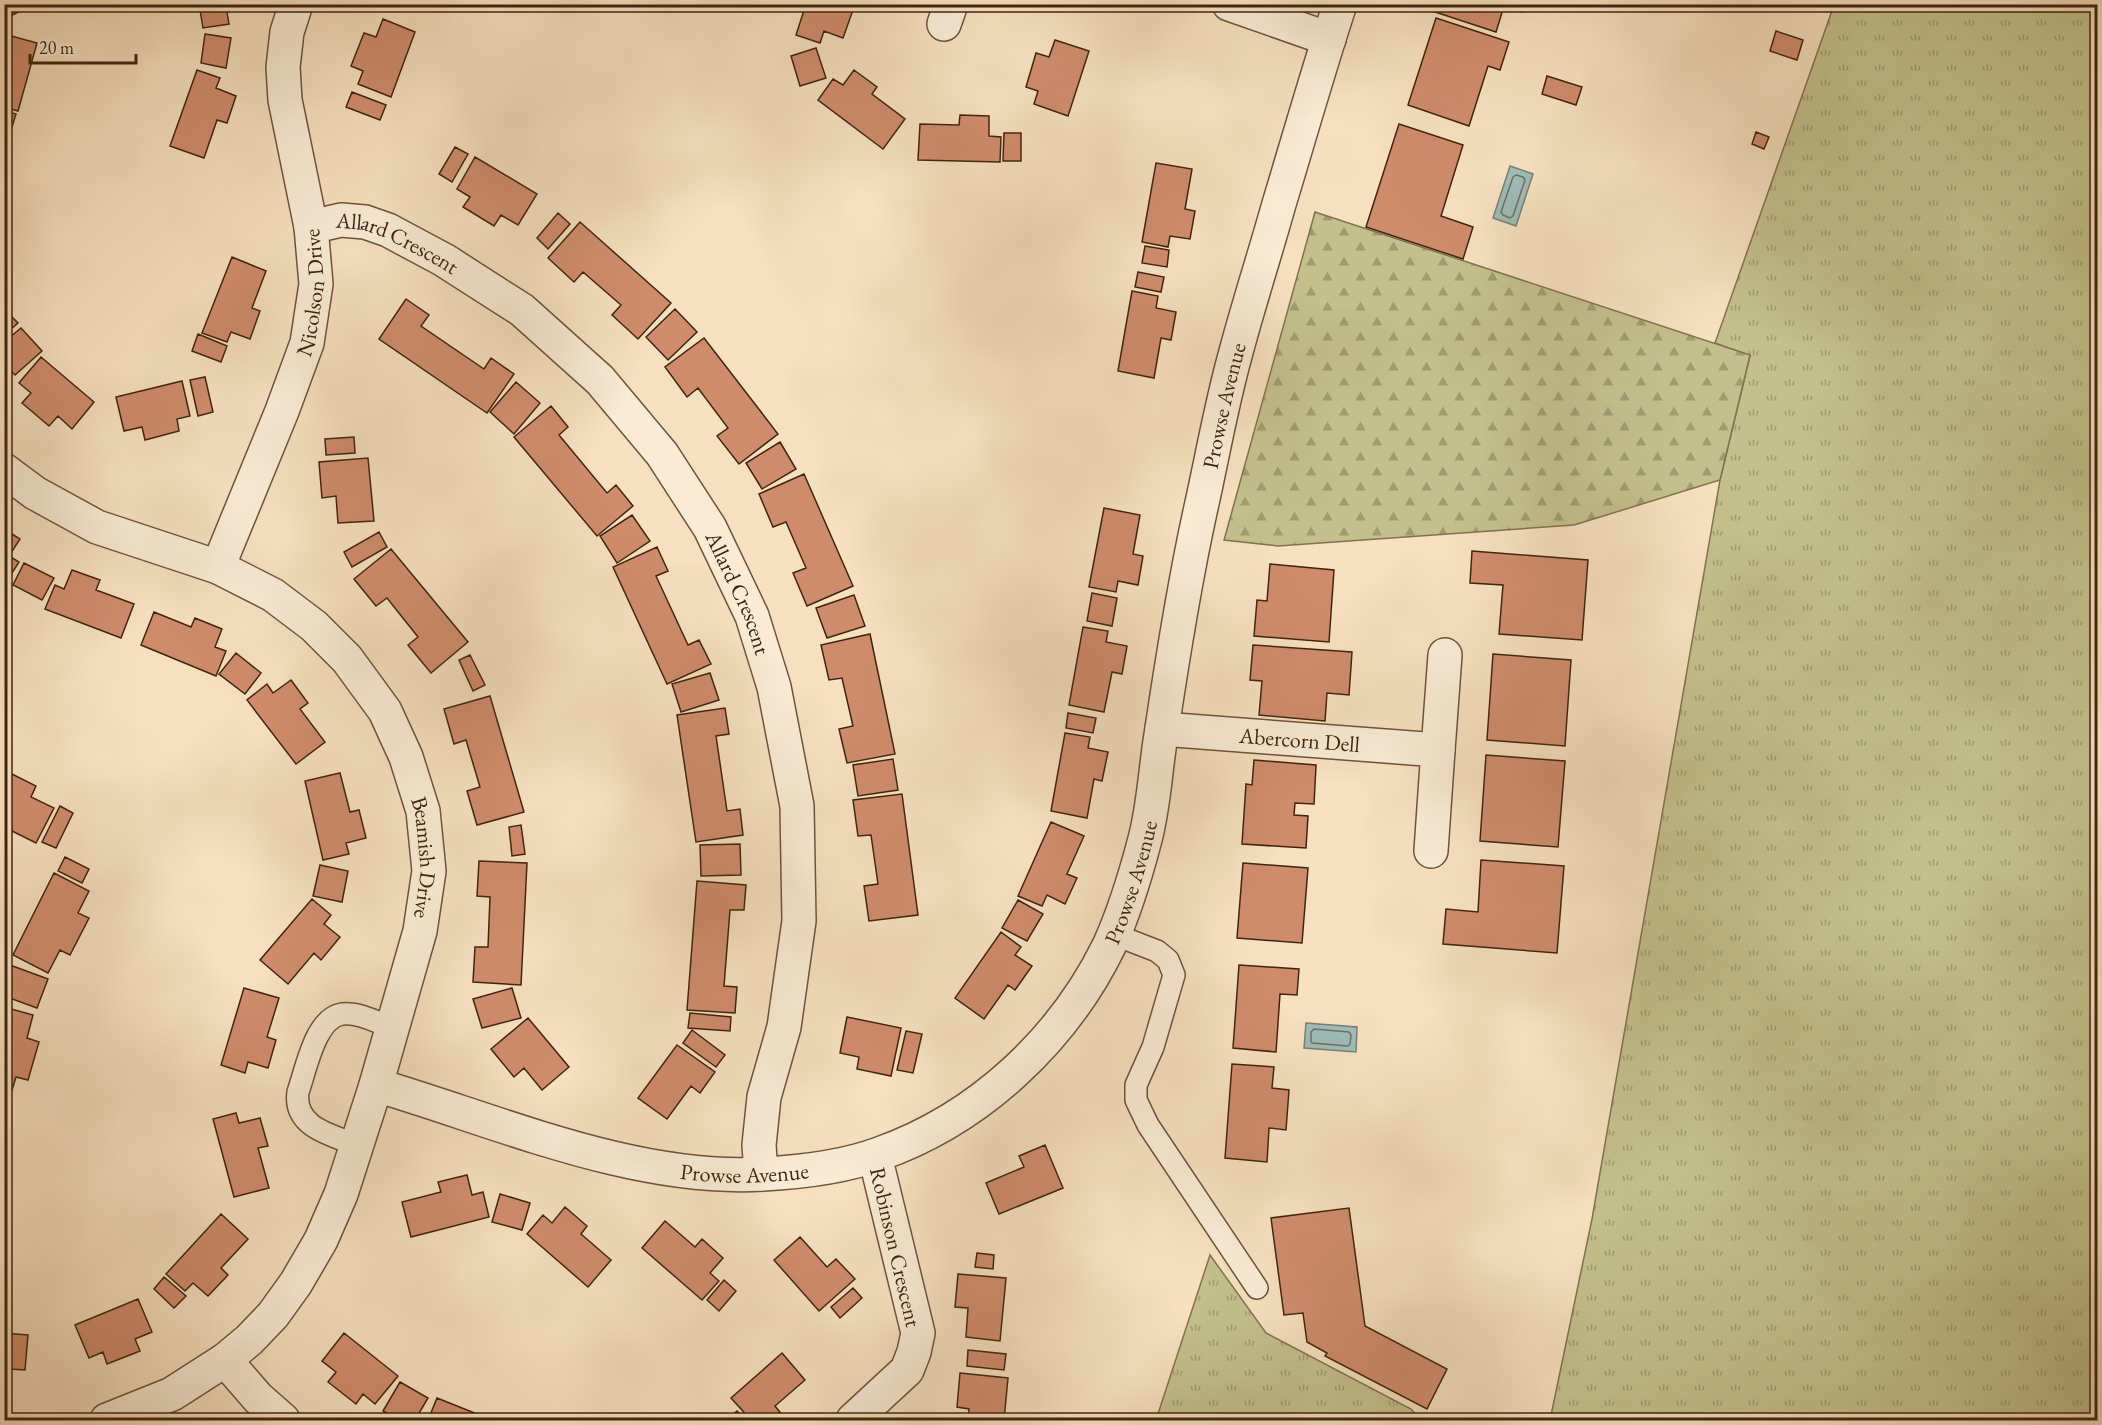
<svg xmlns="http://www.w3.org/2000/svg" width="2102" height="1425" viewBox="0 0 2102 1425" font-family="'EB Garamond',serif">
	<defs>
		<pattern id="grass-tufts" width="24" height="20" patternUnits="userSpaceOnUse" patternTransform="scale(1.5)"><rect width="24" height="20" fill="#c3c08d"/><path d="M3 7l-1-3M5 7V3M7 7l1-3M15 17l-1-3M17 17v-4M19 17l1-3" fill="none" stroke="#a09c72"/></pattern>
		<pattern id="forest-firs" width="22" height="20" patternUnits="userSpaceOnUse" patternTransform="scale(1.5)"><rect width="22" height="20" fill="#c3c08d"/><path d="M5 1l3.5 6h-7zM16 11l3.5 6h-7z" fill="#a09c72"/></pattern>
	</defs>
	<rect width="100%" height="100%" fill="#f6e0bf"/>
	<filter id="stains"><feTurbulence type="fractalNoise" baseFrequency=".00333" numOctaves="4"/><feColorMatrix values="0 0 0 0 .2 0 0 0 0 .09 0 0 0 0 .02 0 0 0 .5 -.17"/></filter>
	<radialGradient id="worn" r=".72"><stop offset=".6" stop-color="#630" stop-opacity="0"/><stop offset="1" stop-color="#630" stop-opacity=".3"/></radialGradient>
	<path fill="url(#grass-tufts)" stroke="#82724e" stroke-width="1.5" d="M1834,5H2097V1420H1550L1592,1219L1720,480L1750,356L1715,343Z
		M1210,1255L1266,1333L1411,1409L1421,1420H1156Z"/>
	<path fill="url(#forest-firs)" stroke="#82724e" stroke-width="1.5" d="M1315,212L1750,355L1720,480L1574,525L1278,546L1224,540Z"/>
	<path fill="#9ebcb8" stroke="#797f74" stroke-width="1.5" d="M1510,166L1533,174L1516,226L1493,218Z
		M1306,1023L1357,1027L1356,1052L1304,1048Z"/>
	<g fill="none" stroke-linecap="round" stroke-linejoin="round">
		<path stroke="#707063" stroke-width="1.5" d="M1516,175L1523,177L1525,180L1513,216L1510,218L1503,215L1501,212L1513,177Z
			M1314,1029L1349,1032L1351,1035L1350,1044L1348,1046L1312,1043L1311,1041V1032Z"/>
	</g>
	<path fill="#cf8c6d" stroke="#41240e" stroke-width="1.5" d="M4,4H32L33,5L4,19Z
		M199,4H246L247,9L227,12L229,24L203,28Z
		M806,4H843L842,6L853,10L843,38L824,31L820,43L796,35Z
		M1431,4H1525L1522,12L1504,6L1496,32L1429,10Z
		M1436,18L1509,42L1500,70L1488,66L1469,126L1408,105Z
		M383,19L415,32L391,97L358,84L363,71L351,66L364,33L376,37Z
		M1776,31L1803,40L1797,60L1770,51Z
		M4,34L37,43L18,111L4,107Z
		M205,34L231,38L226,68L201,63Z
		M1055,40L1089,51L1068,116L1034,104L1038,91L1026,87L1036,53L1049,57Z
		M816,48L826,78L800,86L791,56Z
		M197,70L220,78L216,88L236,96L227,123L217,120L204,158L170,146Z
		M854,70L877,87L872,94L905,119L883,149L818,100L833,79L843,85Z
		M1547,76L1582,87L1576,105L1542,94Z
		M352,92L386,105L380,120L346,107Z
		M4,111L16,114L10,133L4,131Z
		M960,115L989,116V136L1001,137L1000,162L918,160L920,124L959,125Z
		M1399,124L1463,145L1441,216L1473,227L1463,259L1366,227Z
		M1756,132L1769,137L1764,149L1752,144Z
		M1004,133H1021V161H1003Z
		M455,147L468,154L452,182L439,174Z
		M475,157L537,194L518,225L501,215L494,226L463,207L470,197L457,189Z
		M1156,163L1192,169L1185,209L1195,211L1190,239L1170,236L1168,247L1142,242Z
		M558,213L570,224L548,249L537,238Z
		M580,222L671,303L638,339L612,315L621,305L583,272L574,282L548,258Z
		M1145,246L1169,250L1167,267L1142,263Z
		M232,257L266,271L252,308L260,311L250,339L231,332L227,342L202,333Z
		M1138,272L1164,277L1161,292L1135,287Z
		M1132,291L1158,296L1156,308L1176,312L1171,340L1161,338L1154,378L1118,371Z
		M406,299L429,315L421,326L484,369L491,358L514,374L487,413L379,339Z
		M4,309L18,323L4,335Z
		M675,309L697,332L668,360L646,337Z
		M21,328L42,351L15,375L4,364V342Z
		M198,334L227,346L221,362L192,351Z
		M704,338L778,434L739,464L717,436L728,428L698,388L687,397L665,367Z
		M41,357L94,402L72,429L58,416L49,426L22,403L31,393L19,383Z
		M205,377L213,412L198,416L190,380Z
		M182,381L190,416L177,419L179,431L145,440L142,427L124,431L116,397Z
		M516,382L540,403L514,434L490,412Z
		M551,406L568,427L559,435L607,493L616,485L633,506L597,536L514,437Z
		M354,437L355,453L326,455L325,439Z
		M780,442L796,469L762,489L746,463Z
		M368,458L374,521L338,523L336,496L322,498L319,462Z
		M804,474L853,586L807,606L793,573L806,568L786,522L773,527L759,494Z
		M1104,508L1140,515L1133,554L1143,556L1138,585L1118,581L1116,592L1089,587Z
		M632,515L650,541L617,563L600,536Z
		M4,529L20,539L9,556L19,562L5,584Z
		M379,532L387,547L352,567L344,552Z
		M657,547L668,571L656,576L688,645L699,640L711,664L667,684L613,567Z
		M391,549L468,642L431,673L408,645L418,637L387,598L376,606L354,579Z
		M1472,551L1588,560L1582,640L1499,634L1503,585L1470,583Z
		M24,563L54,578L42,600L13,585Z
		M1270,564L1334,570L1329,642L1254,636L1257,600L1267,601Z
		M72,570L100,580L96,590L134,604L121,638L45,609L55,585L64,589Z
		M1092,593L1117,598L1112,626L1087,621Z
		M854,595L865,626L827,638L816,608Z
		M154,612L191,627L195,618L222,629L215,647L226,651L216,676L141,645Z
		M1083,627L1108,631L1106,642L1127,646L1122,674L1112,672L1104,712L1069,705Z
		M870,634L895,754L847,763L839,729L853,726L842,678L829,680L821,645Z
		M1253,645L1352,652L1349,695L1327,693L1325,721L1259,715L1262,681L1250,680Z
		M236,653L261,673L245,694L219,674Z
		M1493,654L1571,660L1565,746L1487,740Z
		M470,655L485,685L473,691L459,660Z
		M710,673L719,700L681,712L672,684Z
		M291,680L308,703L300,709L325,742L296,764L247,700L267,684L273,693Z
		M490,696L524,812L477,825L467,791L480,787L466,740L454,744L444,709Z
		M725,708L729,734L716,736L727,811L740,809L743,835L696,842L677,715Z
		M1068,713L1096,718L1093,733L1066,728Z
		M1065,733L1090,737L1088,748L1108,752L1102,781L1094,779L1087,818L1051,811Z
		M1486,755L1565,761L1558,847L1480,841Z
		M893,759L898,790L858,796L853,765Z
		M1254,760L1316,765L1314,804L1295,803L1294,815L1308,816L1306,848L1242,844L1246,784L1252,785Z
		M4,770L36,786L31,797L54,808L36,843L4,827Z
		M340,773L350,812L359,810L366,838L346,843L349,854L323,860L305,781Z
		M902,794L918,915L869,921L864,886L878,884L871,835L858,836L853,800Z
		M60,806L73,813L56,848L42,842Z
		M1051,822L1084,836L1067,874L1077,878L1065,904L1047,895L1042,906L1018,896Z
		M521,825L525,854L512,856L509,827Z
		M740,844L741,875L701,876L700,845Z
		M65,857L89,869L82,883L58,871Z
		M1481,860L1564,866L1557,953L1443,944L1446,909L1478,912Z
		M479,861L527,863L521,985L473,982L475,947H488L490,897L477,896Z
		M1243,863L1308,868L1302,943L1237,938Z
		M320,865L348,871L342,902L313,896Z
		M54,873L89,891L78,913L89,918L70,955L60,950L48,973L13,955Z
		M697,881L746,885L744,910H730L724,986L737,987L735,1013L687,1010Z
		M312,899L331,915L324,924L340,937L321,960L314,953L288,984L260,960Z
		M1018,900L1043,914L1027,941L1002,928Z
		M1001,932L1021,947L1015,955L1032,966L1015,990L1008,985L984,1019L955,998Z
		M10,965L48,979L37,1008L4,996V980Z
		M1239,965L1299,969L1297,995L1280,994L1276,1052L1233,1048Z
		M244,988L279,998L267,1037L276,1040L268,1068L248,1062L245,1073L221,1065Z
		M512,988L521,1018L482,1028L473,999Z
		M4,1007L33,1015L27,1038L39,1042L28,1080L16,1077L8,1103L4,1102Z
		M690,1013L731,1017L730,1031L688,1028Z
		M847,1017L901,1028L891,1076L857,1069L859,1057L840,1053Z
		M528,1018L569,1067L542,1090L524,1068L514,1077L491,1049Z
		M692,1030L725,1055L716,1067L683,1043Z
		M906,1031L922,1034L913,1073L897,1070Z
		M677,1045L715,1072L700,1093L691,1086L667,1119L638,1098Z
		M1232,1064L1274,1067L1272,1088L1289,1090L1286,1130L1269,1128L1267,1162L1225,1158Z
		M236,1113L239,1123L260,1118L268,1146L258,1148L269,1188L234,1197L213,1119Z
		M1045,1145L1063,1188L999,1214L986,1183L1024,1167L1019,1156Z
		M4,1171L8,1172L4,1195Z
		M467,1175L472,1195L483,1192L489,1217L411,1237L402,1202L441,1192L438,1182Z
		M500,1194L530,1203L522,1230L492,1222Z
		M565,1207L587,1226L581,1234L611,1260L588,1287L527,1234L543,1215L552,1223Z
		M1349,1208L1365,1326L1447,1369L1427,1409L1325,1356L1327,1353L1307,1342L1303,1313L1284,1315L1271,1218Z
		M221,1214L248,1239L221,1268L228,1275L208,1296L193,1283L185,1291L166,1274Z
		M665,1221L695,1247L702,1239L723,1258L710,1273L719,1281L702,1300L642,1248Z
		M800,1237L827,1267L836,1259L855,1279L819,1311L774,1260Z
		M977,1253L994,1255L993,1269L975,1267Z
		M958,1274L1006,1278L1000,1341L966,1337L968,1308L955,1307Z
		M164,1277L186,1296L174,1308L154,1289Z
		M724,1280L736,1291L719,1311L707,1300Z
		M853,1288L862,1298L840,1318L831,1307Z
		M138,1299L152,1332L135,1339L140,1351L107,1364L103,1352L89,1358L75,1325Z
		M4,1333L28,1335L25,1370L10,1369L8,1383L4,1382Z
		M344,1333L398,1376L375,1404L363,1394L356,1404L328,1382L336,1372L322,1361Z
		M968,1350L1006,1354L1004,1370L967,1366Z
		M782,1353L805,1380L775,1406L783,1416L778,1420H751L731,1398Z
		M960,1373L1008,1378L1004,1420H968L969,1409L957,1407Z
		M400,1382L428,1398L415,1420H400L383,1411Z
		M437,1398L492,1420H428Z
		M737,1411L746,1420H726Z"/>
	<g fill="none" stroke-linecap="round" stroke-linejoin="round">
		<g stroke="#6e533a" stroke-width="24">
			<path id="service" d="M1113,934L1157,951L1168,960L1174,975L1153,1047L1136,1085V1100L1148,1125L1257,1288
				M357,1145C331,1135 293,1127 298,1092C306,1070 315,1018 342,1014C358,1012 377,1022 392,1028"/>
		</g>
		<g stroke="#6e533a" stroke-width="36">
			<g id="minor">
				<path d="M1229,4L1329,39"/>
				<path d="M944,24L951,4"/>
				<path id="s1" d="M311,227L341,220L365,222L388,230L444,260L522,310L600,380L662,454L710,528L752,616L774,687L797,806L799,921L784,1027L764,1097L759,1145L761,1174"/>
				<path id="s2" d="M4,470L35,493L97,527L218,567L273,595L314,626L347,659L385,711L406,757L423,811L429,871L420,931L376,1085L341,1194L321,1240L296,1283L273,1315L249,1340L225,1360L172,1394L107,1420"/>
				<path id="s3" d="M218,567L282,411L307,343L316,284L311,227L285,100L283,67L287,32L296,4"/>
				<path id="s4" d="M1162,729L1438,750L1431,851"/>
				<path d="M1438,750L1445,655"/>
				<path id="s5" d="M376,1085C498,1121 635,1182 763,1174C801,1172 844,1167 879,1154C979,1119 1063,1040 1109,946C1124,913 1135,877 1144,843C1154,808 1155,771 1161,735C1172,661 1184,585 1200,512C1212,459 1221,405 1236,352C1249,303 1265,254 1279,204C1299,138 1318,71 1340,4"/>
				<path d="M225,1360L258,1398L283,1420"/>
				<path d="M853,1420L907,1370L914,1352L918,1333L875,1156"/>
			</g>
		</g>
		<use href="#service" stroke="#f9ebd5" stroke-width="21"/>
		<use href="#minor" stroke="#f9ebd5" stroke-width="33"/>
	</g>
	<g text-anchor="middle" stroke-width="4.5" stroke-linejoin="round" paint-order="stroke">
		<g font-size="22" fill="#41240e" stroke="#f9ebd5">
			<text dy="8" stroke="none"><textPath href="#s1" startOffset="92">Allard Crescent</textPath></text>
			<text dy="8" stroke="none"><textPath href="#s3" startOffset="292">Nicolson Drive</textPath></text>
			<text dy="8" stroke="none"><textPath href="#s5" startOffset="1389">Prowse Avenue</textPath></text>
			<text dy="8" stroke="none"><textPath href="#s1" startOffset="596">Allard Crescent</textPath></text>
			<text dy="8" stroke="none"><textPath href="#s4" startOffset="138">Abercorn Dell</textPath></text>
			<text dy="8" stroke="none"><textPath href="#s2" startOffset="615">Beamish Drive</textPath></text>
			<text dy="8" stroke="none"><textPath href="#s5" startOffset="903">Prowse Avenue</textPath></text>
			<text dy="8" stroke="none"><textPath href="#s5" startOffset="381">Prowse Avenue</textPath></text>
			<text transform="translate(896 1247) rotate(77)" y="8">Robinson Crescent</text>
		</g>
	</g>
	<rect width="2102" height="1425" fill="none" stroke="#f6e0bf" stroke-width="24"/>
	<rect x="6" y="6" width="2090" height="1413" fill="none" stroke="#41240e" stroke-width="3"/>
	<rect x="12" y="12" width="2078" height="1401" fill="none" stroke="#41240e" stroke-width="1.5"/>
	<path d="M30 54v9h106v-9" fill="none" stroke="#41240e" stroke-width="3"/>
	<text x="39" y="54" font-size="18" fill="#41240e" stroke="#f9ebd5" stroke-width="4.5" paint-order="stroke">20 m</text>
	<rect width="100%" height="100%" filter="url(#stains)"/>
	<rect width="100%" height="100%" fill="url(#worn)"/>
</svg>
